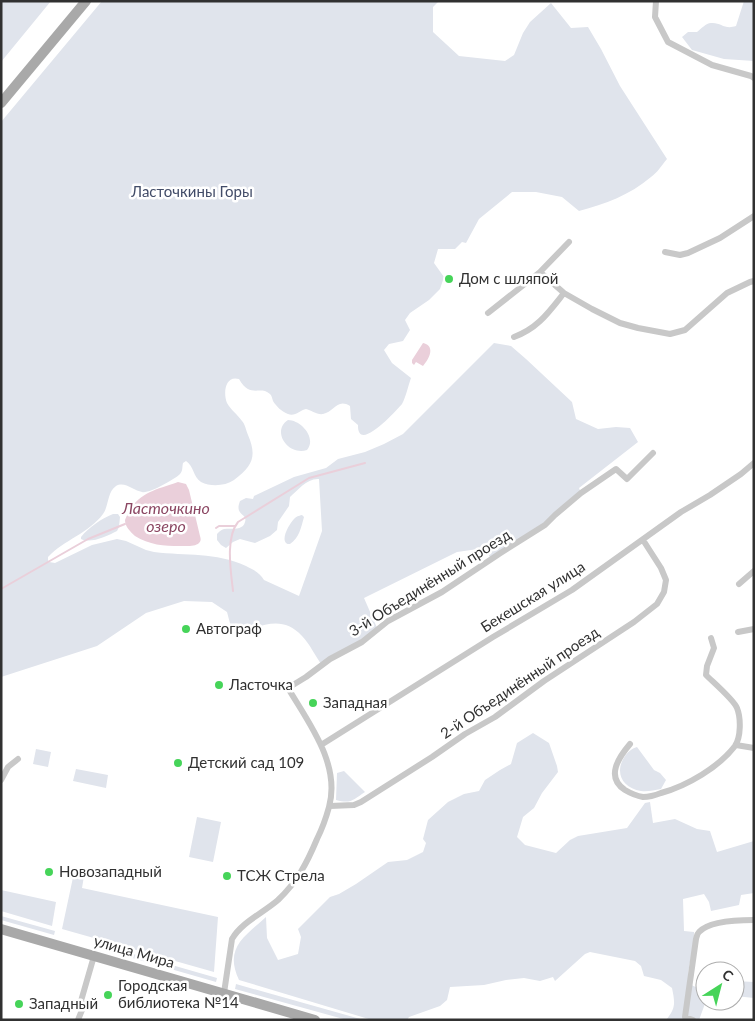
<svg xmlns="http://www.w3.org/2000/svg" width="755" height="1021" viewBox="0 0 755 1021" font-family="Lato,sans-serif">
	<rect width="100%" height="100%" fill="#fff"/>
	<path fill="#e0e4ec" d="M1,1H51L1,62Z
		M102,1H439L433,7V32L459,56L505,61L514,55L523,33L530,22L551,3L571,28L588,27L601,49L620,86L667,159C662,165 657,173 651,177C630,195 605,204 579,211L562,197L536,192H512L479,219L466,243L462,242L455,249H438L434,263L444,277L440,289L429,300L410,313L405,320L410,330L403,341L389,344L384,350L392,363L411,378C408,386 406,397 402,404C396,411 357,454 358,425L351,419L350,406C337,398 334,412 323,414C317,415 311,410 306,409C300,410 295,417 288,414C282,412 276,406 273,401C272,398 272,396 270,394C260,385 250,399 239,379C225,375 223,393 227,403C231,410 237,414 242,421C245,424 246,430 248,435C257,456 253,466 234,480C225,486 211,487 201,482C193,477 194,466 186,461L183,463C182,467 183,471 180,474C175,479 149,494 142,492C134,491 125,481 116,486C107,492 109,506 103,514C89,533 64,540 48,557V560L49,562L55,563L92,545L117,539L126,541L146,550L154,552C187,556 215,552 246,566C254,570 260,573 264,580L299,596L322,531L319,479C307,478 298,490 290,497L289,506L278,522L277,530L270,536L255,543L251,542L240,539L233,542L226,548L221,545L217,540V534C220,531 221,530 224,529C231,528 243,531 245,522C248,513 234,516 240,501L246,498L253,499L254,496L294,477L326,468L338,459L365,452L384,444L403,434L494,343L511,346L526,359L572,402L576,419L598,429L616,427L630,428L638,442L579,488L581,493L545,525L491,559L485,548L457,552L364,598L378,630L322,665C315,656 310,644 302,636C282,614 260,626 237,635L232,631L227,612L212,602L184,601L146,613L97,646L1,677V122Z
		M744,1H754V61L724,59L692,50L682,37L688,32H697C701,29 706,23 711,23C721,22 724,30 736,26Z
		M288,420C301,420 317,438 307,450C288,456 271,431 288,420Z
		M113,514H118L120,517L119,527L117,531C107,536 91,544 81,539V537C89,527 101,519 113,514Z
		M302,515L304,517C301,528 299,538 290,544C288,544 287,544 286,543C281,538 290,523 294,519C297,516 298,516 302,515Z
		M533,733L549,743L557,766L558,772L542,793L534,808L523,817L517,837L525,845L556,853L570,840L578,836L627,828L645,803L650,802L653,823L675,819L697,829L710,831L717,852L754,841V893L741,895L739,905L711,911L709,902L704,894L683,899L684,931L694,932C694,939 694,946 692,952C690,965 680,993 705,986L706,1001L699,1020H666C676,1008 675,1003 672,988L661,980L644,976L641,966L635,961L590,952L585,954L555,981L553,977L540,981L524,978L506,980L484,985L450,987L447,1000L440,1006L409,1017L407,1020H372L239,980C224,948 244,937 266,917L267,938L278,960L298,954L301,937L298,929L330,897L339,894L356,884L388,862L407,860L423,852L426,843L423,839L428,820L448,802L464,794L479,791L485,780L500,770L511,764L517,743Z
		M637,747L654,770L660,773L666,780L661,789C654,790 648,792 641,791C622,788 614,772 625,756C629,751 631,749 637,747Z
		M36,749L51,752L48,767L33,764Z
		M76,769L108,775L106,788L73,781Z
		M344,771L365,792C353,800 351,804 336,800L337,773Z
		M197,817L221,822L213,862L189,857Z
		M75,868L85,870L82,888L218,917L214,972L62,929Z
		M1,890L56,902L52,926L1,911Z
		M1,916L55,931L54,935L1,920Z
		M130,953L217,978L216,982L129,957Z
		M735,981L754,982V998L735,996Z
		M236,984L364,1020H347L235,989Z"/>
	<path fill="#eacfda" d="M423,343C436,346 429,359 423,366L416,362L414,365L412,363V360Z
		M178,482L186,484L189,490L200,536C201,539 201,541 199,543C195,547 185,546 180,546C164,546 149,545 135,536C130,531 125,527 125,520C136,493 152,491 178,482Z"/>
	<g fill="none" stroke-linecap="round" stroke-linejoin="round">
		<path stroke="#eacfda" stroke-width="2" d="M216,528L219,526H235
			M1,589L88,539L125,524
			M233,591C231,572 225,538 238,522L309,478L365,463"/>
		<path stroke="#c8c8c8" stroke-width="6" d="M656,1L655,17L668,42L712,65L751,76L754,78
			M665,252L680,255L688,253L720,238L754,216
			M540,272L564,293L592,309L620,323L638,328L670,334L685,330L727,293L750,282L754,281
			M488,313L540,272L569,242
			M514,337C538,328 548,313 564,293
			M739,584L754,571
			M738,632L754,629
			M630,744C619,757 605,777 625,790C630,793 637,796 643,797C649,797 656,795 661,793C687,786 719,767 735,746C741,737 741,718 737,708C734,700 713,682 706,675L707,666L714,648L711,638
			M321,745L493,637L572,590L681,512L710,495L741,474L754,463
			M736,745L754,748
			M1,780L8,767L18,759
			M330,806L354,805L361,802L432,757L465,734L495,717L544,681L634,622L657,604L664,592L666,580L661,568L643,540
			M224,993L232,939C242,922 263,913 278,900C297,882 307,863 317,839C322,829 326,818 329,807C341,764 308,722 288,688L306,677L330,659L362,642L388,621L442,592L499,554L545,525L555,515L581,493L616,469L627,479L653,453
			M78,1020L84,1005L81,1001L94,956
			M693,1020L685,1017L696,939C697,936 697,934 699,932C709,921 740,920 754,920"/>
		<path stroke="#a9a9a9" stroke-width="10" d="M1,103L86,1
			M1,929L315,1020"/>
	</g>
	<g fill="#46d459" stroke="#fff" stroke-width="2">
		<circle cx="449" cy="279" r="5"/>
		<circle cx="186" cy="629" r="5"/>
		<circle cx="219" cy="685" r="5"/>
		<circle cx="313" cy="703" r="5"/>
		<circle cx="178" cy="763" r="5"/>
		<circle cx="49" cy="872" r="5"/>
		<circle cx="227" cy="876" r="5"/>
		<circle cx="108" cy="995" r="5"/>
		<circle cx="19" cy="1004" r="5"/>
	</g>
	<g text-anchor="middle" stroke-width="5" stroke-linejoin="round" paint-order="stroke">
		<g font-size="15" fill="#424c68" stroke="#fff">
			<text x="192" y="197">Ласточкины Горы</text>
		</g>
		<g font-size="15" fill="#313131" stroke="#fff" text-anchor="start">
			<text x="459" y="284">Дом с шляпой</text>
			<text x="196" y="634">Автограф</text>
			<text x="229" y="690">Ласточка</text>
			<text x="323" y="708">Западная</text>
			<text x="188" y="768">Детский сад 109</text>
			<text x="59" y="877">Новозападный</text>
			<text x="237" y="881">ТСЖ Стрела</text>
			<text x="118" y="991">Городская<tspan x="118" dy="17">библиотека №14</tspan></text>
			<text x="29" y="1009">Западный</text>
		</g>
		<g font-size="15" fill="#313131" stroke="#fff">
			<text transform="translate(430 583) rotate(-32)" y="5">3-й Объединённый проезд</text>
			<text transform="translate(533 597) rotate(-32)" y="5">Бекешская улица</text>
			<text transform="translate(520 683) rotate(-34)" y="5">2-й Объединённый проезд</text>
			<text transform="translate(134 952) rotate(16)" y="5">улица Мира</text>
		</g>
		<g font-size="16" font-style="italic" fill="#8b4662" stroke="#fff">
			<text x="166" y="514">Ласточкино<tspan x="166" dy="18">озеро</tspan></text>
		</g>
	</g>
	<rect width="755" height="1021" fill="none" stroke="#313131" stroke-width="5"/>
	<g transform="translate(720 986) rotate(36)"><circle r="24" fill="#ffffff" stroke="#adadad"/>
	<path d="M0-4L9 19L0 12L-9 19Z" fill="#46d459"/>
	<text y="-8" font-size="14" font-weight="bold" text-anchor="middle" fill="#313131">С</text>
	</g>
</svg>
